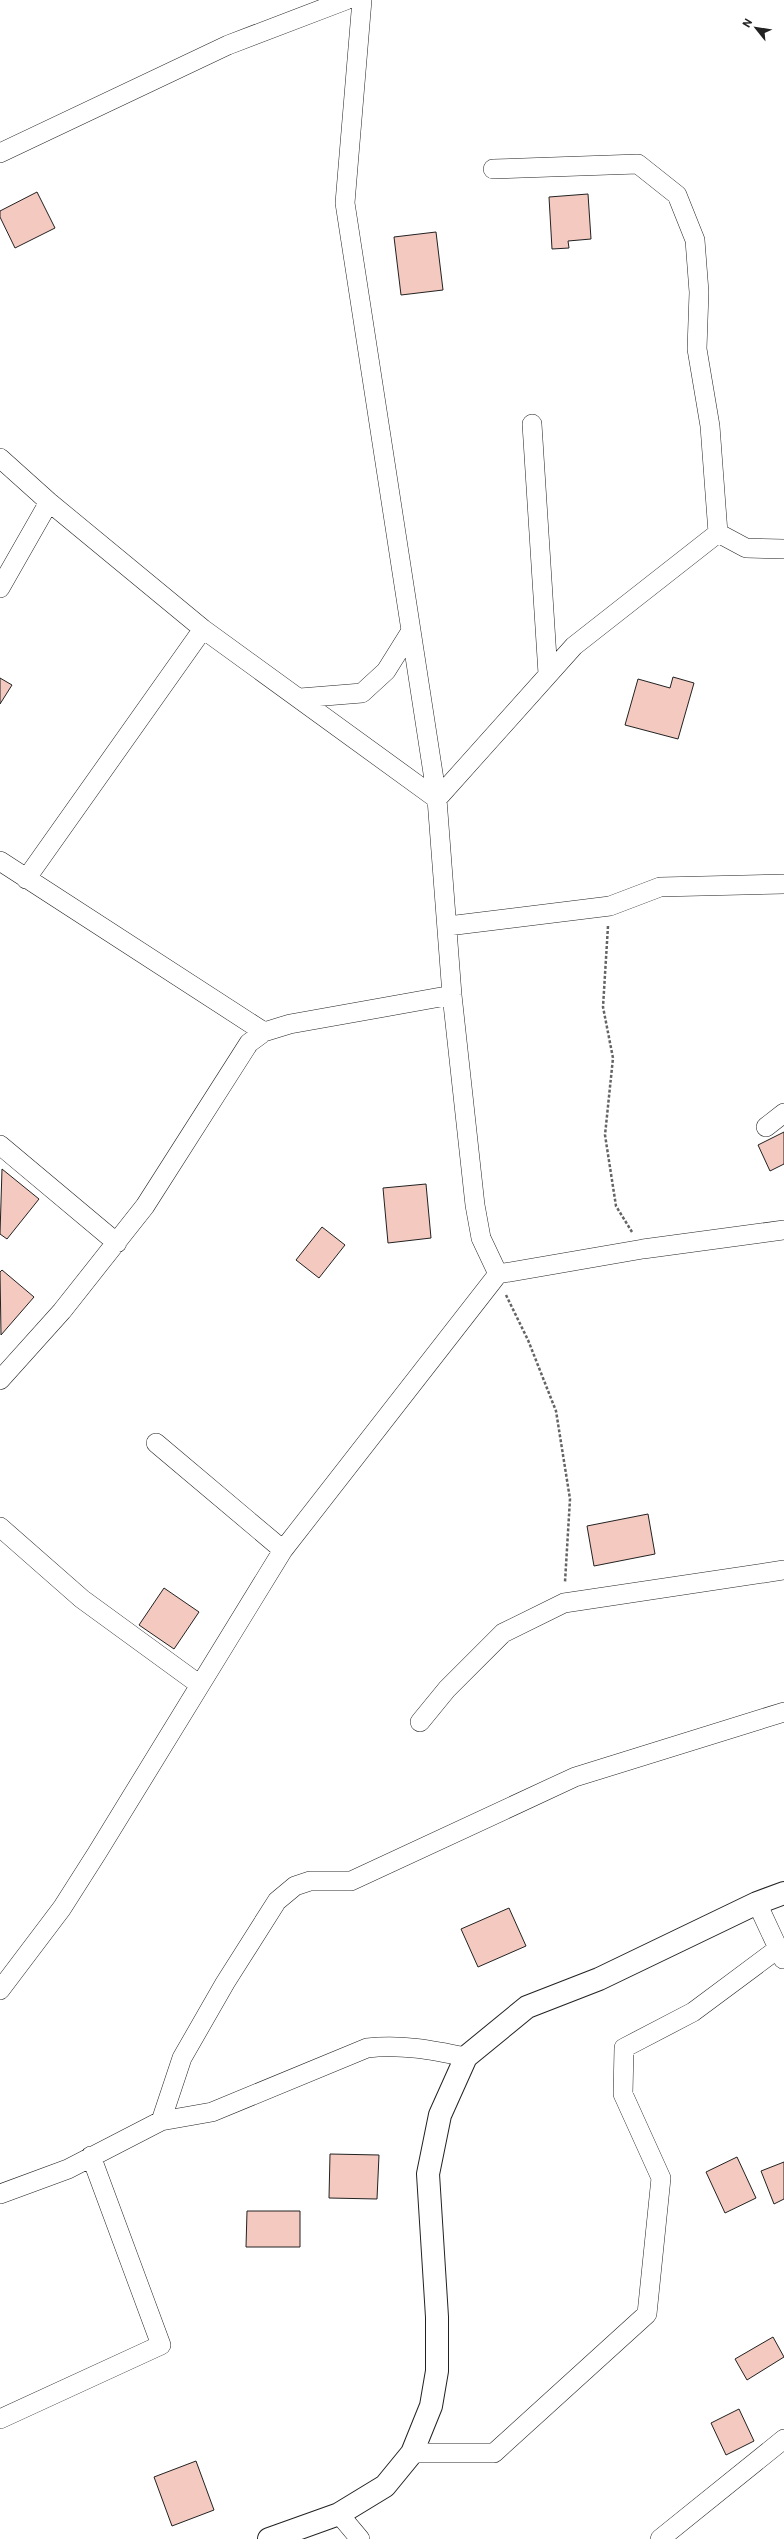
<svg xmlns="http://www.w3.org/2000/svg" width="784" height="2539" viewBox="0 0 784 2539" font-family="Roboto,sans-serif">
	<rect width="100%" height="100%" fill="#fff"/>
	<path fill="#f3c9c0" stroke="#222" d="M37,192L55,228L15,248L0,217V211Z
		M588,194L591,239L568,241L569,248L552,249L549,197Z
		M436,232L443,290L401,295L394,237Z
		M673,677L694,683L678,739L625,725L638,679L670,688Z
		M0,678L12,685L0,704Z
		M784,1132V1164L770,1171L758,1145Z
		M2,1169L39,1199L7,1239L0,1234Z
		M426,1184L431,1238L388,1243L383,1188Z
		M322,1227L345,1245L319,1278L296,1260Z
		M2,1270L34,1297L1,1335L0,1272Z
		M648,1514L655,1554L594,1566L587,1526Z
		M164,1588L199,1612L174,1649L139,1625Z
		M509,1908L526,1946L478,1967L461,1929Z
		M330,2154L379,2155L377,2199L329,2198Z
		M737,2157L756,2198L725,2213L706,2172Z
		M784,2162V2199L774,2204L761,2171Z
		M247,2211H300V2247H246Z
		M773,2337L784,2357L747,2380L735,2359Z
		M739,2409L754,2441L726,2455L711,2423Z
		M196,2461L214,2510L172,2526L154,2477Z"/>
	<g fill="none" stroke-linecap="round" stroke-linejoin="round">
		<g stroke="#222" stroke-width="20">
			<path id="minor" d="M362,0L345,203L437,799L452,995L475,1205L481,1238L498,1274
				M0,153L228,45L346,0
				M493,169L638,164L677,195L695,240L699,292L697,349L710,426L718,533
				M532,424L548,674
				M0,458L49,502L203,629L437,799
				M718,533L746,548L784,549
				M0,588L49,502
				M300,698L362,693L386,671L411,631
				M437,799L574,646L718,533
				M0,861L264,1032
				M26,879L203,629
				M448,926L610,906L660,887L784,884
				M766,1127L784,1113
				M0,1145L117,1243
				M0,1380L62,1311L145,1206L249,1043L264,1032L290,1024L452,995
				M156,1443L283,1550
				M0,1527L82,1599L200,1685
				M420,1722L447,1689L503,1633L564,1603L784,1570
				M757,1903L783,1959
				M0,1990L62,1908L97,1853L283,1550L498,1274L643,1249L784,1230
				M161,2121L182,2058L225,1983L277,1901L295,1886L310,1881H351L575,1777L784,1712
				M0,2194L68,2169L161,2121L212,2112L367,2048C402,2044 432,2050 466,2057
				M0,2419L161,2345L91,2156
				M412,2453H494L647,2314L661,2178L623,2094L624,2048L693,2012L779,1948
				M339,2514L360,2539
				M660,2539L784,2439"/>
		</g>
		<g stroke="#222" stroke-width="24">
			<path id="primary" d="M269,2539L339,2514L385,2486L412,2453L431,2406L437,2371V2317L428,2174L440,2115L466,2057L527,2007L599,1979L757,1903L784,1893"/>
		</g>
		<path stroke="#646464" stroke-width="2.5" stroke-dasharray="3 2" stroke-linecap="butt" d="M608,926L603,1007L613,1058L605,1135L616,1206L632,1232
			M506,1295L528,1340L556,1411L570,1499L565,1582"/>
		<use href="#minor" stroke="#fff" stroke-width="19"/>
		<use href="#primary" stroke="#fff" stroke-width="22"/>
	</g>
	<g transform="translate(756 28) rotate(300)" stroke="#ffffff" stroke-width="3" paint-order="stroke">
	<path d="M0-3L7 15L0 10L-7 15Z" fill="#222222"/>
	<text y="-6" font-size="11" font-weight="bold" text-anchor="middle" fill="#222222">N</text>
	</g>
</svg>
